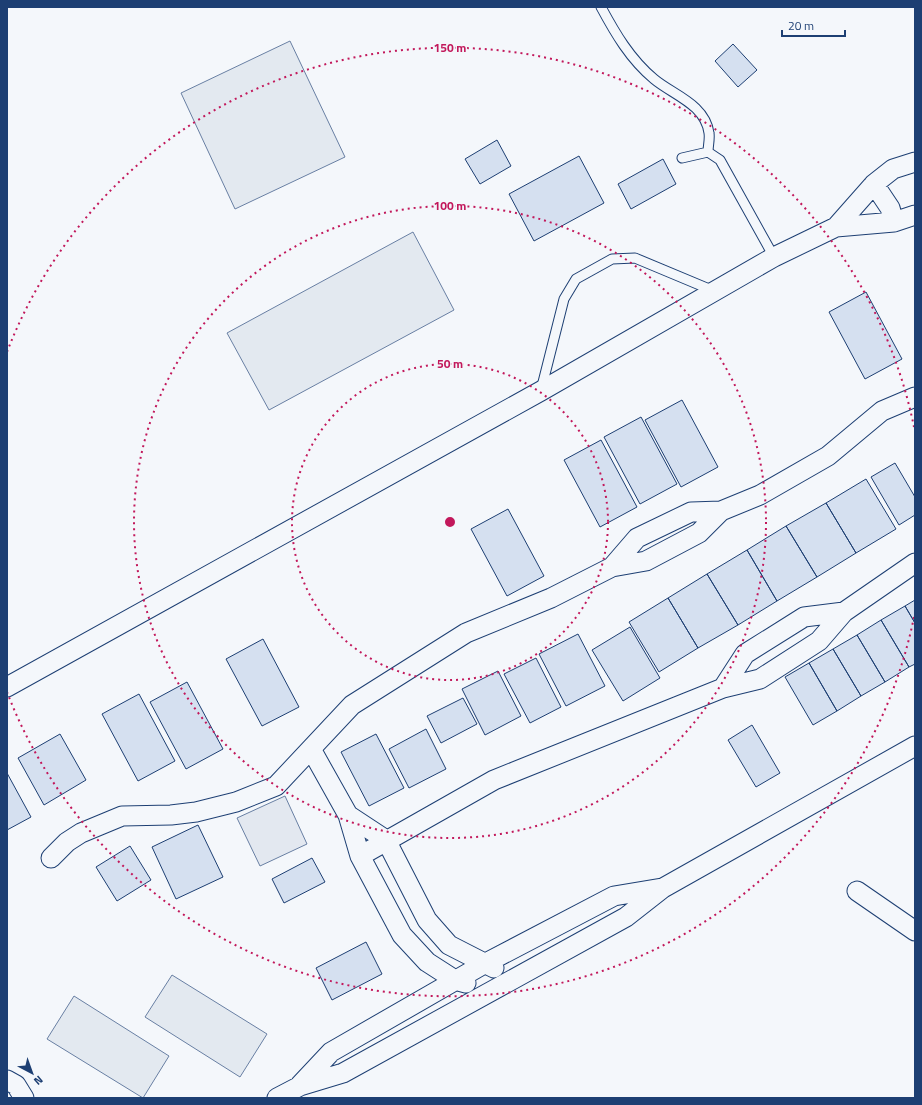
<svg xmlns="http://www.w3.org/2000/svg" width="922" height="1105" viewBox="0 0 922 1105" font-family="'Titillium Web',sans-serif">
	<rect width="100%" height="100%" fill="#f4f7fb"/>
	<path fill="#e3e9f0" stroke="#687fa3" d="M290,41L345,157L235,209L181,93Z
		M413,232L454,310L269,410L227,333Z
		M172,975L267,1034L240,1077L145,1017Z
		M74,996L169,1056L143,1098L47,1039Z"/>
	<path fill="#e3e8f0" stroke="#687fa3" d="M285,796L307,844L260,866L237,818Z"/>
	<path fill="#d5e0f0" stroke="#1d3f73" d="M733,44L757,70L738,87L715,61Z
		M497,140L511,166L480,184L465,159Z
		M579,156L604,203L534,241L509,194Z
		M663,159L676,184L631,209L618,184Z
		M866,292L902,359L865,379L829,312Z
		M682,400L718,467L681,487L645,420Z
		M641,417L677,484L640,504L604,437Z
		M601,440L637,507L600,527L564,460Z
		M895,463L915,497V515L899,525L871,477Z
		M866,479L896,529L856,553L826,503Z
		M826,503L856,553L817,577L786,526Z
		M508,509L544,576L507,596L471,529Z
		M786,526L817,577L777,601L747,550Z
		M747,550L777,601L738,625L707,574Z
		M707,574L738,625L698,648L668,598Z
		M668,598L698,648L659,672L629,622Z
		M915,600V623L905,606Z
		M905,606L915,623V664L909,667L881,620Z
		M881,620L909,667L885,682L857,635Z
		M630,627L660,678L623,701L592,650Z
		M578,634L605,686L566,706L539,654Z
		M857,635L885,682L861,696L833,649Z
		M263,639L299,707L262,726L226,659Z
		M833,649L861,696L837,711L809,663Z
		M536,658L561,707L530,723L504,674Z
		M809,663L837,711L813,725L785,677Z
		M498,671L521,716L485,735L462,689Z
		M187,682L223,749L186,769L150,702Z
		M139,694L175,761L138,781L102,714Z
		M463,698L477,724L441,743L427,716Z
		M752,725L780,773L756,787L728,740Z
		M426,729L446,769L409,788L389,749Z
		M60,734L86,780L44,805L18,758Z
		M376,734L404,788L369,806L341,752Z
		M7,773L31,817L7,830Z
		M198,825L223,877L176,899L152,847Z
		M130,846L151,880L117,901L96,867Z
		M312,858L325,882L284,903L272,879Z
		M366,942L382,974L332,1000L316,968Z"/>
	<g fill="none" stroke-linecap="round" stroke-linejoin="round">
		<g stroke="#1d3f73" stroke-width="11">
			<path id="service" d="M601,7C615,33 630,59 654,79C673,95 705,104 709,133C710,139 708,146 708,152
				M682,158L708,152L720,160L774,257
				M541,390L564,299L576,279L612,259L635,258L714,291"/>
		</g>
		<g stroke="#1d3f73" stroke-width="21">
			<path id="minor" d="M874,184L890,208L894,222
				M836,227L874,184L893,169L915,162
				M612,567L637,538L691,512L721,511L760,495L828,456L882,411L915,397
				M7,687L541,391L774,257L836,227L894,222L915,215
				M723,688L745,654L804,617L844,612
				M311,749L348,815L360,856L402,935L427,962L455,980L466,983
				M348,815L386,840L427,920L449,945L494,968
				M360,856L494,780L723,688L760,679L819,641L844,612L915,563
				M51,858L67,842L81,833L122,816L171,815L196,812L236,802L276,786L352,705L466,633L551,598L612,567L646,561L699,533L721,511
				M857,891L915,931
				M7,1080L16,1085L24,1098
				M300,1085L331,1052L484,964L614,896L662,888
				M277,1098L300,1086L343,1073L626,917L663,888L915,746"/>
		</g>
		<use href="#service" stroke="#f4f7fb" stroke-width="9"/>
		<use href="#minor" stroke="#f4f7fb" stroke-width="19"/>
	</g>
	<g fill="none" stroke="#c2185b" stroke-width="2" stroke-dasharray="2 4">
		<circle cx="450" cy="522" r="158"/>
		<circle cx="450" cy="522" r="316"/>
		<path d="M914 617A474 474 0 0 1 7 692M7 352A474 474 0 0 1 914 427"/>
	</g>
	<circle cx="450" cy="522" r="6" fill="#c2185b" stroke="#f4f7fb" stroke-width="2"/>
	<g font-size="12" text-anchor="middle" font-weight="bold" fill="#c2185b" stroke="#f4f7fb" stroke-width="3" stroke-linejoin="round" paint-order="stroke">
		<text x="450" y="52">150 m</text>
		<text x="450" y="210">100 m</text>
		<text x="450" y="368">50 m</text>
	</g>
	<rect width="922" height="1105" fill="none" stroke="#1d3f73" stroke-width="16"/>
	<g transform="translate(32 1073) rotate(139)" stroke="#f4f7fb" stroke-width="3" paint-order="stroke">
	<path d="M0-3L7 15L0 10L-7 15Z" fill="#1d3f73"/>
	<text y="-6" font-size="11" font-weight="bold" text-anchor="middle" fill="#1d3f73">N</text>
	</g>
	<path d="M782 30v6h63v-6" fill="none" stroke="#1d3f73" stroke-width="2"/>
	<text x="788" y="30" font-size="12" fill="#1d3f73" stroke="#f4f7fb" stroke-width="3" paint-order="stroke">20 m</text>
</svg>
